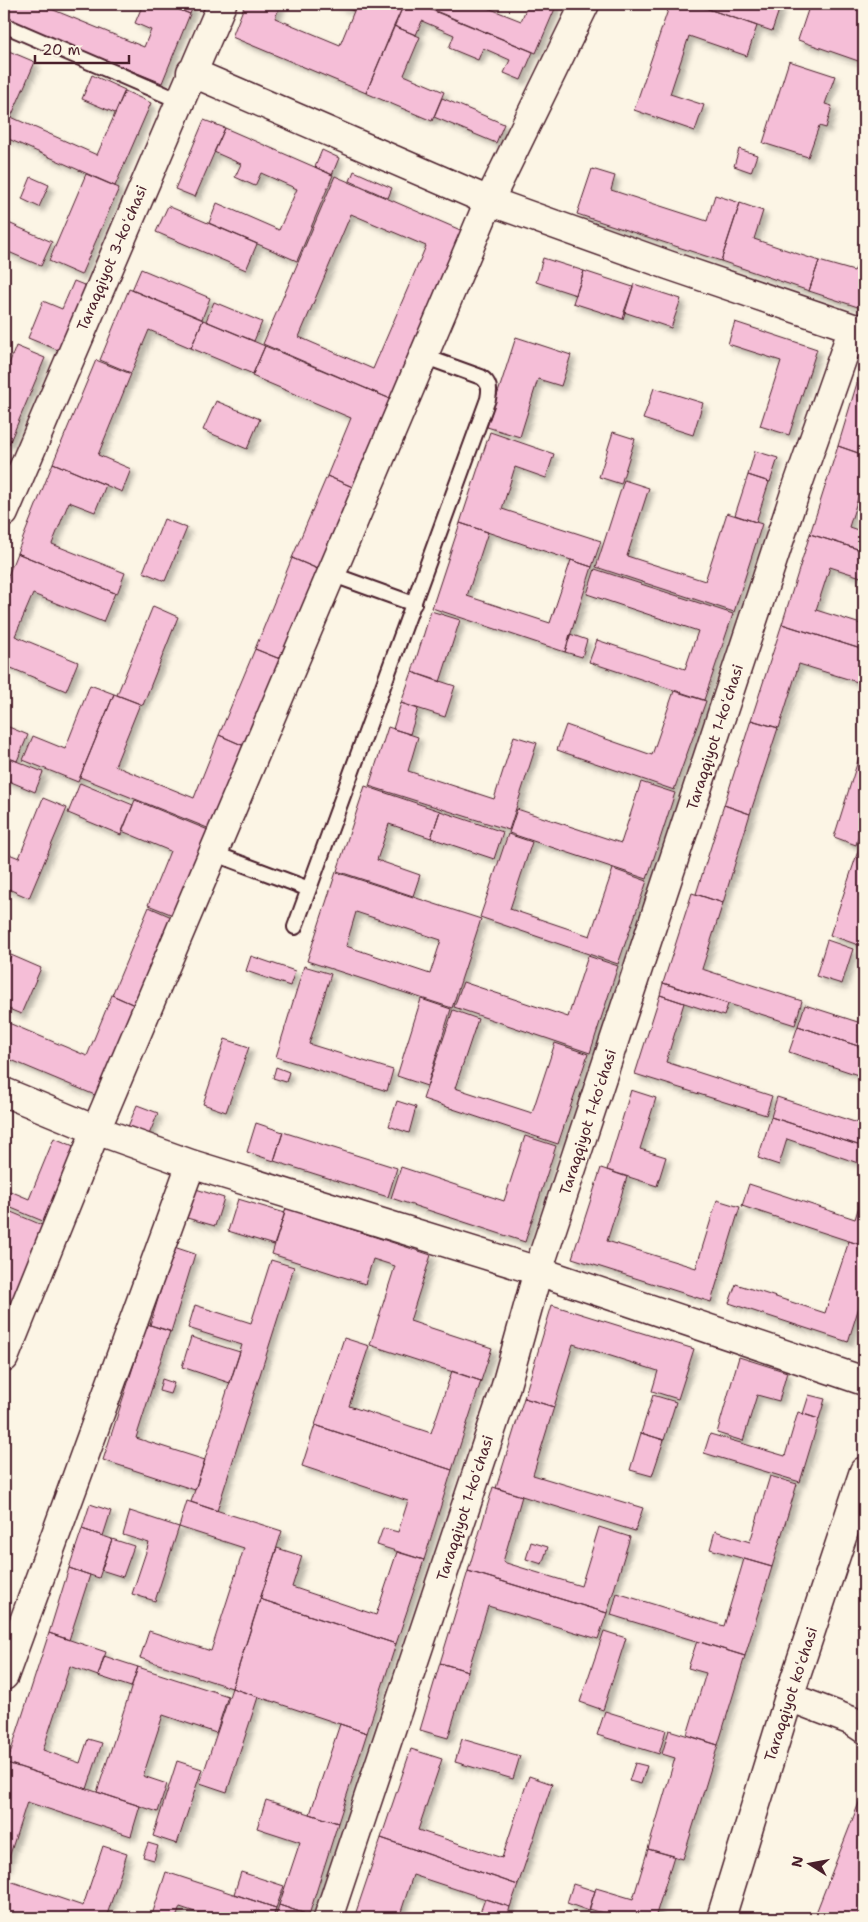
<svg xmlns="http://www.w3.org/2000/svg" width="868" height="1922" viewBox="0 0 868 1922" font-family="'Shantell Sans',sans-serif">
	<defs>
		<filter id="shadow"><feDropShadow dx="4.5" dy="4.5" stdDeviation="2.5" flood-color="#0004"/></filter>
	</defs>
	<rect width="100%" height="100%" fill="#fcf5e5"/>
	<filter id="ink" filterUnits="userSpaceOnUse"><feTurbulence type="fractalNoise" baseFrequency=".02" numOctaves="2"/><feDisplacementMap in="SourceGraphic" scale="10" xChannelSelector="R" yChannelSelector="G"/><feConvolveMatrix kernelMatrix="1 2 1 2 8 2 1 2 1" color-interpolation-filters="sRGB"/></filter>
	<g filter="url(#ink)">
		<path fill="#f5bed7" stroke="#4a1f2b" fill-rule="evenodd" filter="url(#shadow)" d="M4,4H39L144,47L151,30L135,23L143,4H165L190,14L162,83L4,19Z
			M165,4H194L190,14Z
			M245,4H281L275,18L340,45L354,11L335,4H404L366,93L232,37Z
			M404,4H417L533,52L521,80L504,73L510,60L483,48L478,60L449,48L454,35L422,21L416,35L394,26Z
			M419,4H478L521,21L528,4H557L536,53Z
			M670,4H694L757,26L747,56L689,36L670,94L704,105L695,131L634,110Z
			M694,4H781L772,31Z
			M810,4H864V63L798,40Z
			M394,26L420,37L404,75L444,92L432,121L366,93Z
			M4,49L35,62L11,117L97,155L125,91L151,103L115,186L4,137Z
			M789,61L835,76L825,104L832,106L826,128L819,126L808,157L763,143Z
			M92,75L125,90L115,113L82,99Z
			M442,98L504,124L496,143L434,117Z
			M204,120L225,128L195,197L175,189Z
			M225,128L333,175L297,261L209,223L217,203L279,230L297,189L261,173L255,186L235,177L241,164L214,152Z
			M739,149L757,155L751,172L734,166Z
			M322,150L339,158L332,175L315,167Z
			M592,169L615,176L611,190L707,221L715,195L740,203L721,261L577,214Z
			M354,171L392,188L388,198L350,181Z
			M86,174L119,188L81,275L49,261Z
			M335,176L465,232L393,400L263,344ZM351,214L426,246L373,369L299,337Z
			M31,177L49,185L39,207L22,199Z
			M864,190V212L858,210Z
			M740,203L763,211L754,239L819,261L809,291L721,261Z
			M168,206L257,244L246,270L156,232Z
			M4,221L52,242L41,266L4,250Z
			M864,255V309L809,291L819,261L854,271Z
			M543,258L584,271L576,295L536,282Z
			M141,269L210,298L202,319L132,290Z
			M584,271L633,287L623,319L573,303Z
			M74,281L89,287L63,352L28,338L43,301L62,309Z
			M634,284L681,299L671,328L624,312Z
			M129,289L203,320L191,348L149,330L131,373L100,360Z
			M214,302L262,322L254,341L206,321Z
			M203,320L265,346L253,374L191,348Z
			M735,322L817,349L789,435L760,426L781,361L728,344Z
			M516,337L571,355L561,386L538,379L520,437L487,427Z
			M16,346L45,358L9,444L4,442V377Z
			M265,346L393,400L355,488L327,476L351,418L252,376Z
			M96,360L131,374L98,455L131,469L122,492L53,463Z
			M864,360V455L838,446Z
			M654,388L703,403L693,435L643,419Z
			M216,401L260,419L247,449L203,430Z
			M490,432L554,454L546,478L515,467L502,509L601,541L592,567L460,523Z
			M613,432L635,439L621,484L599,477Z
			M838,446L864,455V479L849,527L864,532V551L810,534Z
			M755,451L778,458L770,482L748,475Z
			M53,463L106,485L95,512L69,502L52,544L125,573L117,594L17,553Z
			M748,475L769,482L756,522L735,515Z
			M327,476L355,488L320,570L292,558Z
			M624,480L649,488L627,556L705,581L727,513L762,524L734,612L596,567Z
			M164,519L187,528L165,581L143,572Z
			M460,523L488,532L467,596L550,623L571,560L592,567L565,652L432,608Z
			M810,534L864,551V578L830,567L816,610L864,625V650L782,624Z
			M17,553L115,593L103,622L33,594L15,636L78,662L66,691L4,665V586Z
			M292,558L323,571L285,661L255,649Z
			M595,569L733,614L704,700L589,662L597,640L685,669L698,631L587,594Z
			M153,606L178,617L143,705L117,695Z
			M431,611L460,620L440,682L412,672Z
			M782,624L864,650V684L799,664L779,728L751,720Z
			M570,634L587,640L582,657L565,652Z
			M255,649L285,661L249,748L219,735Z
			M412,672L455,686L445,717L401,703Z
			M90,685L114,694L78,782L23,760L33,736L65,749Z
			M674,691L706,701L674,790L557,750L566,725L652,755Z
			M114,694L140,704L115,766L194,798L219,735L249,748L215,831L80,777Z
			M401,703L418,709L410,734L393,729Z
			M751,720L778,728L750,814L724,805Z
			M4,725L28,735L17,761L4,756Z
			M388,727L418,737L408,771L494,799L514,736L537,743L509,830L369,786Z
			M861,751L864,752V817L856,845L834,837Z
			M4,756L43,772L35,792L4,779Z
			M641,782L675,793L647,879L509,833L517,809L621,843Z
			M80,783L133,805L121,835L68,813Z
			M365,786L440,811L431,838L389,824L377,860L420,875L413,896L337,871Z
			M43,798L67,808L29,898L4,887V852L19,858Z
			M135,800L213,832L178,917L148,905L170,851L122,831Z
			M724,805L750,814L723,903L696,894Z
			M440,811L503,832L494,859L431,838Z
			M508,834L532,842L510,909L590,936L613,869L647,881L618,964L480,917Z
			M860,845L864,846V947L830,935Z
			M336,872L481,919L452,1008L307,961ZM356,912L441,940L430,974L346,946Z
			M692,893L723,903L702,969L802,1001L795,1025L663,983Z
			M149,907L176,919L139,1007L112,995Z
			M827,940L853,949L842,984L816,976Z
			M11,955L41,968L21,1014L4,1007V972Z
			M251,956L295,971L290,986L246,971Z
			M588,956L618,966L590,1053L454,1007L463,982L568,1017Z
			M304,966L331,974L309,1044L393,1070L387,1091L276,1057Z
			M663,983L728,1004L724,1016L660,995Z
			M112,995L139,1007L102,1098L4,1057V1021L87,1056Z
			M660,995L684,1003L666,1062L772,1096L766,1115L635,1074Z
			M421,999L451,1009L427,1086L397,1076Z
			M805,1005L864,1024V1048L798,1026Z
			M453,1010L478,1019L455,1088L532,1113L555,1043L588,1054L558,1144L423,1099Z
			M798,1026L864,1048V1077L789,1052Z
			M225,1039L249,1047L226,1112L203,1104Z
			M276,1067L289,1072L286,1082L273,1078Z
			M631,1090L656,1098L640,1149L666,1157L657,1186L607,1170Z
			M777,1097L864,1125V1147L771,1117Z
			M397,1101L416,1107L409,1133L389,1126Z
			M137,1105L158,1113L148,1137L127,1129Z
			M771,1117L864,1147V1165L787,1139L779,1165L758,1158Z
			M256,1123L283,1132L274,1161L247,1152Z
			M283,1132L397,1168L388,1197L274,1161Z
			M525,1136L556,1146L525,1242L391,1198L401,1167L504,1201Z
			M54,1138L81,1149L50,1224L4,1205L10,1191L29,1199Z
			M601,1168L627,1177L607,1241L696,1268L717,1200L740,1207L711,1302L572,1258Z
			M749,1184L855,1219L864,1190V1246L742,1206Z
			M196,1189L224,1198L215,1226L187,1218Z
			M238,1199L285,1213L274,1245L228,1231Z
			M286,1208L431,1255L410,1321L492,1348L481,1381L370,1345L395,1266L373,1259L365,1284L272,1254Z
			M4,1209L49,1228L15,1312L4,1307V1258L8,1247L4,1246Z
			M849,1241L864,1246V1291L848,1342L729,1303L736,1284L825,1313Z
			M174,1247L195,1254L171,1332L150,1325Z
			M271,1260L294,1267L217,1511L191,1502L242,1345L188,1328L195,1305L251,1323Z
			M552,1305L694,1349L678,1399L652,1391L658,1371L573,1344L554,1407L524,1398Z
			M147,1324L170,1331L136,1438L205,1460L195,1490L103,1460Z
			M191,1337L240,1352L230,1383L182,1367Z
			M344,1338L369,1346L349,1406L431,1433L452,1371L481,1381L452,1470L315,1425Z
			M739,1357L787,1372L779,1401L757,1395L743,1441L717,1433Z
			M162,1379L174,1383L170,1394L159,1391Z
			M653,1395L676,1402L664,1440L641,1433Z
			M809,1395L825,1399L819,1419L803,1414Z
			M524,1398L554,1407L533,1475L643,1508L635,1531L496,1488Z
			M798,1412L819,1419L800,1482L704,1453L710,1434L785,1456Z
			M315,1425L452,1470L424,1560L377,1545L383,1528L398,1532L408,1501L302,1466Z
			M641,1433L664,1440L652,1476L630,1470Z
			M770,1476L797,1484L772,1567L710,1549L715,1531L750,1542Z
			M493,1487L522,1496L503,1562L581,1586L599,1527L630,1537L607,1613L468,1571Z
			M187,1501L282,1531L232,1688L140,1658L149,1631L211,1651L244,1548L179,1527Z
			M90,1504L111,1511L103,1536L82,1529Z
			M130,1511L179,1527L155,1601L132,1594L149,1543L123,1535Z
			M82,1529L112,1539L99,1578L69,1568Z
			M112,1539L134,1546L123,1577L101,1570Z
			M531,1542L548,1547L542,1564L526,1559Z
			M277,1548L302,1556L292,1587L376,1615L397,1552L424,1560L396,1644L260,1599Z
			M744,1559L772,1567L745,1656L611,1615L617,1593L724,1626Z
			M69,1568L90,1575L69,1640L49,1633Z
			M468,1571L607,1613L598,1639L488,1606L468,1671L440,1663Z
			M260,1599L396,1644L367,1733L232,1688Z
			M604,1631L626,1638L603,1710L580,1702Z
			M49,1633L106,1652L98,1676L70,1666L43,1750L80,1763L88,1739L102,1743L87,1789L7,1763Z
			M697,1641L745,1656L718,1745L687,1735L706,1673L688,1668Z
			M104,1656L138,1667L131,1687L98,1676Z
			M440,1663L468,1671L448,1738L420,1730Z
			M138,1667L228,1696L216,1733L163,1715L143,1776L167,1784L158,1812L97,1792Z
			M232,1688L258,1697L227,1792L200,1783Z
			M605,1711L666,1730L659,1754L597,1735Z
			M340,1724L367,1733L338,1823L310,1814Z
			M669,1730L718,1745L683,1859L648,1849L675,1758L662,1754Z
			M462,1739L520,1756L513,1779L455,1762Z
			M411,1749L442,1759L418,1830L502,1858L529,1776L552,1784L518,1885L381,1838Z
			M177,1761L202,1769L177,1844L153,1836Z
			M7,1763L140,1806L131,1836L27,1802L4,1873V1772Z
			M635,1763L647,1766L641,1784L629,1781Z
			M864,1790V1900L857,1918H814Z
			M266,1800L338,1823L309,1915L279,1905L300,1842L257,1828Z
			M381,1838L518,1885L510,1907L413,1875L399,1918H354Z
			M148,1843L158,1846L154,1860L143,1857Z
			M103,1846L127,1854L106,1918H4V1879L83,1906Z
			M648,1849L674,1856L655,1918H621L589,1909L596,1888L633,1899Z
			M166,1872L276,1908L273,1918H213L180,1907L176,1918H151Z
			M241,1872L284,1886L276,1908L234,1894Z
			M573,1884L595,1891L589,1911L567,1903Z
			M485,1899L510,1907L507,1918H478Z
			M279,1905L309,1915L308,1918H275Z"/>
		<g fill="none" stroke-linecap="round" stroke-linejoin="round">
			<g stroke="#4a1f2b" stroke-width="18">
				<path id="service" d="M4,25L180,101
					M331,574L414,604
					M213,853L309,889
					M295,927L488,399C490,389 490,383 481,377L423,356"/>
			</g>
			<g stroke="#4a1f2b" stroke-width="31">
				<path id="minor" d="M191,72L489,201L668,265L853,328L864,329
					M4,513L222,4
					M4,1092L96,1130L191,1164L538,1271L864,1381
					M4,1358L96,1130L489,201L585,4
					M4,1676L191,1164
					M789,1697L852,1721L864,1729
					M328,1918L505,1389L538,1271L796,490L853,328"/>
			</g>
			<g stroke="#4a1f2b" stroke-width="31">
				<path id="tertiary" d="M721,1918L789,1697L864,1471"/>
			</g>
			<use href="#service" stroke="#fcf5e5" stroke-width="14"/>
			<use href="#minor" stroke="#fcf5e5" stroke-width="28"/>
			<use href="#tertiary" stroke="#fcf5e5" stroke-width="28"/>
		</g>
	</g>
	<g text-anchor="middle" stroke-width="4" stroke-linejoin="round" paint-order="stroke">
		<g font-size="15" fill="#4a1f2b" stroke="#fcf5e5">
			<text transform="translate(112 258) rotate(-67)" y="5">Taraqqiyot 3-koʻchasi</text>
			<text transform="translate(715 737) rotate(-72)" y="5">Taraqqiyot 1-koʻchasi</text>
			<text transform="translate(588 1122) rotate(-72)" y="5">Taraqqiyot 1-koʻchasi</text>
			<text transform="translate(465 1508) rotate(-72)" y="5">Taraqqiyot 1-koʻchasi</text>
			<text transform="translate(791 1694) rotate(-72)" y="5">Taraqqiyot koʻchasi</text>
		</g>
	</g>
	<rect width="868" height="1922" fill="none" stroke="#fcf5e5" stroke-width="20"/>
	<rect x="10" y="10" width="848" height="1902" fill="none" stroke="#4a1f2b" stroke-width="2" filter="url(#ink)"/>
	<g transform="translate(810 1864) rotate(281)" stroke="#fcf5e5" stroke-width="4" paint-order="stroke">
	<path d="M0-4L9 19L0 12L-9 19Z" fill="#4a1f2b"/>
	<text y="-8" font-size="14" font-weight="bold" text-anchor="middle" fill="#4a1f2b">N</text>
	</g>
	<path d="M35 55v8h94v-8" fill="none" stroke="#4a1f2b" stroke-width="2.5"/>
	<text x="42" y="55" font-size="15" fill="#4a1f2b" stroke="#fcf5e5" stroke-width="4" paint-order="stroke">20 m</text>
</svg>
